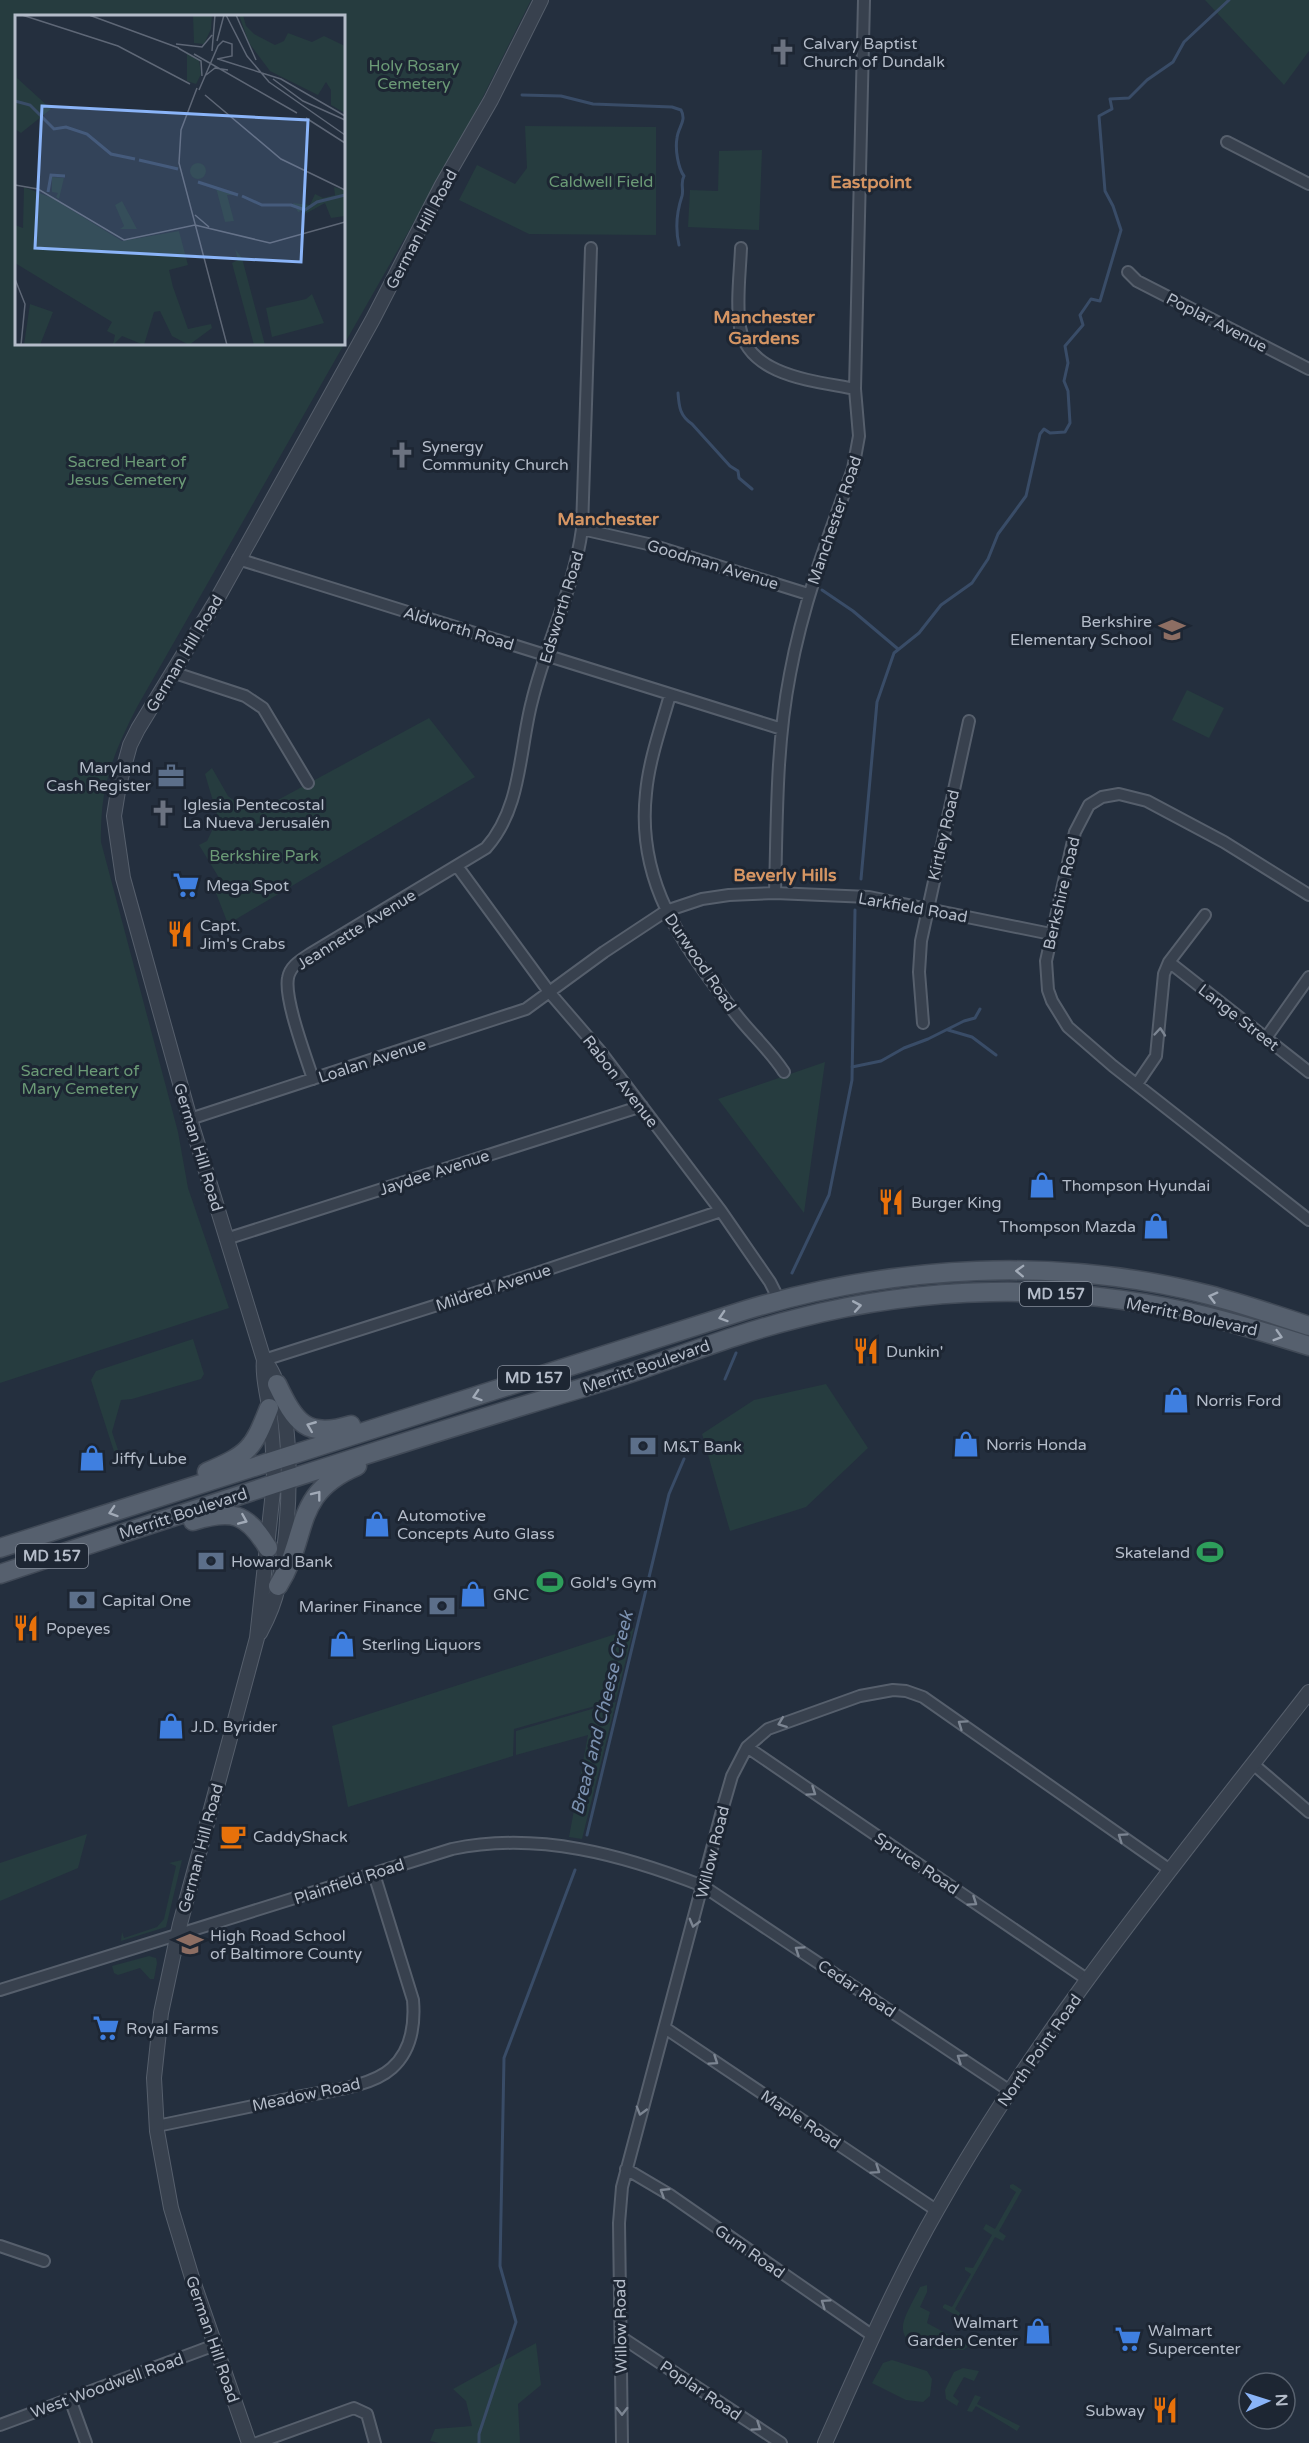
<svg xmlns="http://www.w3.org/2000/svg" width="1309" height="2443" viewBox="0 0 1309 2443" font-family="'Varela Round',sans-serif">
	<rect width="100%" height="100%" fill="#242f3e"/>
	<path fill="#263c3f" fill-rule="evenodd" d="M0,0H531L467,129L137,707C112,756 100,787 101,842L178,1132L188,1188L229,1308L0,1383ZM16,16H344V344H16Z
		M1205,0H1309V51L1284,85Z
		M525,126L656,127V235L529,234L459,200L477,165L515,184L527,168Z
		M762,150L759,230L688,227L690,190L718,191L719,151Z
		M1187,690L1224,708L1209,738L1172,720Z
		M429,718L475,777L228,924L216,893L224,886L199,845L207,841L218,818L205,774L212,768L228,796L246,810L276,801Z
		M825,1062L804,1213L718,1099Z
		M193,1339L204,1374L201,1379L132,1399L121,1400L112,1432L122,1462L118,1464L91,1380L96,1371Z
		M826,1384L868,1448L806,1507L730,1531L702,1434L754,1400Z
		M634,1628L616,1700L514,1729L513,1756L348,1807L332,1726Z
		M616,1702L582,1839L569,1837L588,1735L516,1755V1731Z
		M87,1834L78,1868L0,1901V1863Z
		M182,1860L166,1927L121,1941L122,1932L124,1938L157,1927L164,1919L176,1866L169,1863Z
		M149,1956L156,1958L157,1963L154,1979H150L140,1968L118,1975L114,1973L112,1966Z
		M1013,2184L1022,2190L999,2231L1006,2236L1003,2241L995,2237L955,2309L960,2313L959,2317L943,2308V2306L945,2304L952,2307L971,2274L965,2270V2267L973,2268L992,2235L983,2229L986,2224L995,2229L1016,2192L1010,2188V2185Z
		M927,2285V2292L920,2307L930,2312L927,2323L969,2346L963,2350C946,2349 901,2351 903,2327C903,2317 916,2296 920,2287Z
		M536,2343L541,2385L518,2404L520,2443H439L430,2441L435,2429L472,2426L466,2401L453,2389Z
		M892,2360L927,2371L932,2379L930,2396L923,2402L906,2400L872,2383L883,2363Z
		M963,2368L979,2371L974,2381L964,2377L953,2396L959,2401L957,2406L946,2399L945,2390L954,2372Z
		M975,2395L981,2397L977,2404L1020,2426L1017,2431L976,2406L972,2412L967,2411Z"/>
	<g fill="none" stroke-linecap="round" stroke-linejoin="round">
		<path stroke="#394c67" stroke-width="3" d="M522,95L561,96L593,104L672,107L681,110C687,121 678,127 677,138C675,149 678,168 684,176C680,183 684,189 682,196C677,211 675,228 679,245
			M678,393C679,407 680,416 692,424L730,466L738,471L739,478L752,489
			M822,590L853,611L898,649
			M861,879L877,702L894,653L919,633L941,605L972,583L988,559L998,534L1026,496L1040,434L1044,429L1050,433L1065,432L1070,423L1068,391L1064,381L1068,363L1065,346L1083,325L1080,315L1091,299L1100,301L1121,230L1113,206L1105,191L1099,116L1112,109L1110,99L1129,98L1147,80L1173,62L1184,42L1229,0
			M948,1030L972,1037L996,1055
			M852,1067L881,1061L904,1048L928,1039L964,1021L975,1018L980,1009
			M792,1273L829,1195L852,1080L855,910
			M725,1379L736,1353
			M587,1835L669,1494L684,1459
			M479,2443V2434L516,2322L500,2266L504,2058L575,1870"/>
		<g stroke="#565f6c" stroke-width="14">
			<path id="minor" d="M1227,142L1309,184
				M741,248C740,274 736,302 740,327C748,377 817,381 855,389
				M1128,272L1137,281L1309,369
				M582,529L648,544L808,594
				M238,559L782,729
				M172,672L245,696L263,708L308,783
				M670,695C661,727 649,760 646,793C636,884 683,944 735,1013C751,1034 770,1050 784,1072
				M457,866L550,993L600,1051L721,1211L770,1282L779,1300
				M775,893C777,820 776,746 790,674C803,603 828,537 853,469L859,436L855,389L864,0
				M1309,895L1224,842L1147,801L1119,794L1102,797L1089,805L1075,832L1046,961L1048,990L1052,1001L1068,1027L1113,1066L1309,1220
				M1169,962L1309,1072
				M923,1023L919,972L921,941L969,721
				M1266,1038L1309,977
				M313,1079C306,1057 284,999 288,978C290,966 301,960 310,954L486,848C522,808 519,750 532,701C546,643 574,589 582,529L591,248
				M1137,1084L1156,1056L1164,974L1169,962L1205,915
				M190,1119L526,1009L604,952L666,911L702,899L729,895L775,893L869,897L1051,934
				M226,1239L642,1106
				M264,1360L516,1280L721,1211
				M747,1747L1088,1980
				M1253,1764L1309,1812
				M0,1990L452,1849C538,1831 623,1855 703,1886L1010,2091
				M665,2028L936,2210
				M157,2126C200,2117 244,2108 287,2099C318,2092 369,2089 392,2068C412,2050 415,2024 413,2000L374,1874
				M626,2169L670,2195L873,2336
				M0,2246L44,2261
				M621,2337L781,2443
				M70,2399L86,2443
				M0,2425L215,2345
				M257,2443L354,2408L367,2414L375,2443
				M622,2443L619,2223L622,2187L723,1807L732,1776L747,1747L768,1729L860,1696L893,1690L906,1691L923,1697L1170,1870"/>
		</g>
		<g stroke="#565f6c" stroke-width="16">
			<path id="tertiary" d="M260,1633C268,1618 275,1602 278,1586C290,1535 299,1400 264,1360
				M249,2443L193,2281L171,2208L157,2131L154,2078L161,2013L180,1924L257,1638L274,1482C274,1457 272,1432 269,1407C267,1391 262,1376 264,1360L190,1119L123,878L114,816L119,785L130,745L138,729L216,601L373,319L442,185L491,100L541,0
				M825,2443C860,2365 894,2285 937,2210C1041,2025 1179,1860 1309,1692"/>
		</g>
		<g stroke="#414a57" stroke-width="21">
			<path id="primary" d="M277,1384C295,1422 306,1439 351,1425
				M207,1472C249,1454 253,1449 269,1408
				M193,1521C232,1509 247,1513 268,1548
				M0,1548L746,1310C895,1265 1057,1256 1209,1295C1243,1304 1276,1315 1309,1326
				M0,1574C177,1515 354,1457 532,1403C574,1390 616,1379 656,1364C704,1347 750,1330 799,1318C923,1286 1059,1283 1184,1311C1226,1320 1268,1333 1309,1346
				M278,1586C310,1535 291,1494 357,1466"/>
		</g>
		<use href="#minor" stroke="#38414e" stroke-width="10"/>
		<use href="#tertiary" stroke="#38414e" stroke-width="14"/>
		<use href="#primary" stroke="#56606e" stroke-width="18"/>
	</g>
	<defs><path id="oneway-chevron" d="M-2-3.5L2.5 0L-2 3.5" fill="none" stroke-width="1.6" stroke-linecap="round" stroke-linejoin="round" transform="scale(1.5)"/></defs>
	<g stroke="#7c8592">
		<use href="#oneway-chevron" transform="translate(1160 1032) rotate(-85)"/>
		<use href="#oneway-chevron" transform="translate(782 1723) rotate(159)"/>
		<use href="#oneway-chevron" transform="translate(962 1724) rotate(-145)"/>
		<use href="#oneway-chevron" transform="translate(812 1792) rotate(34)"/>
		<use href="#oneway-chevron" transform="translate(1122 1837) rotate(-145)"/>
		<use href="#oneway-chevron" transform="translate(973 1902) rotate(34)"/>
		<use href="#oneway-chevron" transform="translate(694 1923) rotate(105)"/>
		<use href="#oneway-chevron" transform="translate(799 1950) rotate(-146)"/>
		<use href="#oneway-chevron" transform="translate(961 2058) rotate(-146)"/>
		<use href="#oneway-chevron" transform="translate(714 2061) rotate(34)"/>
		<use href="#oneway-chevron" transform="translate(641 2111) rotate(106)"/>
		<use href="#oneway-chevron" transform="translate(876 2170) rotate(34)"/>
		<use href="#oneway-chevron" transform="translate(664 2192) rotate(-148)"/>
		<use href="#oneway-chevron" transform="translate(825 2303) rotate(-145)"/>
		<use href="#oneway-chevron" transform="translate(622 2411) rotate(90)"/>
		<use href="#oneway-chevron" transform="translate(757 2427) rotate(34)"/>
	</g>
	<g stroke="#a1aab7">
		<use href="#oneway-chevron" transform="translate(1020 1271) rotate(-178)"/>
		<use href="#oneway-chevron" transform="translate(1213 1297) rotate(-165)"/>
		<use href="#oneway-chevron" transform="translate(857 1306) rotate(-10)"/>
		<use href="#oneway-chevron" transform="translate(723 1317) rotate(162)"/>
		<use href="#oneway-chevron" transform="translate(1278 1336) rotate(17)"/>
		<use href="#oneway-chevron" transform="translate(477 1396) rotate(162)"/>
		<use href="#oneway-chevron" transform="translate(311 1426) rotate(-158)"/>
		<use href="#oneway-chevron" transform="translate(317 1495) rotate(-52)"/>
		<use href="#oneway-chevron" transform="translate(113 1512) rotate(162)"/>
		<use href="#oneway-chevron" transform="translate(243 1520) rotate(23)"/>
	</g>
	<defs>
		<g id="church-bare" transform="scale(2.07)"><path d="M-1.2-6h2.4v3.5h3.3v2.4h-3.3V6h-2.4V-.1h-3.3v-2.4h3.3Z" fill="#6b7280" stroke="#1d2633" stroke-width="2.5" paint-order="stroke"/></g>
		<g id="school-bare" transform="scale(2.07)"><path d="M0-5L7-2L0 1L-7-2ZM-4 1L0 2.5L4 1V4Q0 6-4 4Z" fill="#8d6e63" stroke="#1d2633" stroke-width="2.5" paint-order="stroke"/></g>
		<g id="office-bare" transform="scale(2.07)"><path d="M-6-3h4V-5.5h4V-3h4V5H-6ZM-1-4.5V-3h2v-1.5ZM-6 0V1H6V0Z" fill="#5c6f8a" stroke="#1d2633" stroke-width="2.5" paint-order="stroke"/></g>
		<g id="supermarket-bare" transform="scale(2.07)"><path d="M-6-5.5h2.5l.6 2H6L4.5 2H-2.5L-4.4-4H-6ZM-1.5 3.2a1.3 1.3 0 1 0 .1 0ZM3 3.2a1.3 1.3 0 1 0 .1 0Z" fill="#3f7fe0" stroke="#1d2633" stroke-width="2.5" paint-order="stroke"/></g>
		<g id="restaurant-bare" transform="scale(2.07)"><path d="M-5-6h1v4h1v-4h1v4h1v-4h1v5L-1.5 .5V6h-2V.5L-5-1ZM5-6V6H3V1.5H1.5Q1.5-4 5-6Z" fill="#e8710a" stroke="#1d2633" stroke-width="2.5" paint-order="stroke"/></g>
		<g id="shop-bare" transform="scale(2.07)"><path d="M-5-2.5h2.3a2.7 3.5 0 0 1 5.4 0H5L5.5 6h-11ZM-1.5-2.5h3a1.5 2.3 0 0 0-3 0Z" fill="#3f7fe0" stroke="#1d2633" stroke-width="2.5" paint-order="stroke"/></g>
		<g id="bank-bare" transform="scale(2.07)"><path d="M-6-4H6V4H-6ZM0-2.3a2.3 2.3 0 1 0 0 4.6a2.3 2.3 0 1 0 0-4.6Z" fill="#5c6f8a" stroke="#1d2633" stroke-width="2.5" paint-order="stroke"/></g>
		<g id="stadium-bare" transform="scale(2.07)"><path d="M0-5a6.5 5 0 1 0 0 10a6.5 5 0 1 0 0-10ZM-3.5-1.8h7v3.6h-7Z" fill="#2e9e5b" stroke="#1d2633" stroke-width="2.5" paint-order="stroke"/></g>
		<g id="cafe-bare" transform="scale(2.07)"><path d="M-5.5-4.5H6V0H3Q3 3.5 0 3.5H-2.5Q-5.5 3.5-5.5 0ZM3-3.2v2h1.7v-2ZM-6 4.5H4V6H-6Z" fill="#e8710a" stroke="#1d2633" stroke-width="2.5" paint-order="stroke"/></g>
	</defs>
	<g fill-rule="evenodd">
		<use href="#church-bare" x="783" y="52"/>
		<use href="#church-bare" x="402" y="455"/>
		<use href="#school-bare" x="1172" y="630"/>
		<use href="#office-bare" x="171" y="776"/>
		<use href="#church-bare" x="163" y="813"/>
		<use href="#supermarket-bare" x="186" y="885"/>
		<use href="#restaurant-bare" x="180" y="934"/>
		<use href="#shop-bare" x="1042" y="1185"/>
		<use href="#restaurant-bare" x="891" y="1202"/>
		<use href="#shop-bare" x="1156" y="1226"/>
		<use href="#restaurant-bare" x="866" y="1351"/>
		<use href="#shop-bare" x="1176" y="1400"/>
		<use href="#shop-bare" x="966" y="1444"/>
		<use href="#bank-bare" x="643" y="1446"/>
		<use href="#shop-bare" x="92" y="1458"/>
		<use href="#shop-bare" x="377" y="1524"/>
		<use href="#stadium-bare" x="1210" y="1552"/>
		<use href="#bank-bare" x="211" y="1561"/>
		<use href="#stadium-bare" x="550" y="1582"/>
		<use href="#shop-bare" x="473" y="1594"/>
		<use href="#bank-bare" x="82" y="1600"/>
		<use href="#bank-bare" x="442" y="1606"/>
		<use href="#restaurant-bare" x="26" y="1628"/>
		<use href="#shop-bare" x="342" y="1644"/>
		<use href="#shop-bare" x="171" y="1726"/>
		<use href="#cafe-bare" x="233" y="1836"/>
		<use href="#school-bare" x="190" y="1944"/>
		<use href="#supermarket-bare" x="106" y="2028"/>
		<use href="#shop-bare" x="1038" y="2331"/>
		<use href="#supermarket-bare" x="1128" y="2339"/>
		<use href="#restaurant-bare" x="1165" y="2410"/>
	</g>
	<g text-anchor="middle" stroke-width="6" stroke-linejoin="round" paint-order="stroke">
		<g fill="#1d2633" stroke="#878f9c" stroke-width="1.5">
			<rect x="1020" y="1282" width="72" height="24" rx="4.5"/>
			<rect x="498" y="1366" width="72" height="24" rx="4.5"/>
			<rect x="16" y="1544" width="72" height="24" rx="4.5"/>
		</g>
		<g font-size="15" font-weight="bold" fill="#b4bcc9">
			<text x="1056" y="1299">MD 157</text>
			<text x="534" y="1383">MD 157</text>
			<text x="52" y="1561">MD 157</text>
		</g>
		<g font-size="16" fill="#b4bcc9" stroke="#1d2633" text-anchor="start">
			<text x="803" y="49">Calvary Baptist<tspan x="803" dy="18">Church of Dundalk</tspan></text>
			<text x="422" y="452">Synergy<tspan x="422" dy="18">Community Church</tspan></text>
			<text x="1152" y="627" text-anchor="end">Berkshire<tspan x="1152" dy="18">Elementary School</tspan></text>
			<text x="151" y="773" text-anchor="end">Maryland<tspan x="151" dy="18">Cash Register</tspan></text>
			<text x="183" y="810">Iglesia Pentecostal<tspan x="183" dy="18">La Nueva Jerusalén</tspan></text>
			<text x="206" y="891">Mega Spot</text>
			<text x="200" y="931">Capt.<tspan x="200" dy="18">Jim's Crabs</tspan></text>
			<text x="1062" y="1191">Thompson Hyundai</text>
			<text x="911" y="1208">Burger King</text>
			<text x="1136" y="1232" text-anchor="end">Thompson Mazda</text>
			<text x="886" y="1357">Dunkin'</text>
			<text x="1196" y="1406">Norris Ford</text>
			<text x="986" y="1450">Norris Honda</text>
			<text x="663" y="1452">M&amp;T Bank</text>
			<text x="112" y="1464">Jiffy Lube</text>
			<text x="397" y="1521">Automotive<tspan x="397" dy="18">Concepts Auto Glass</tspan></text>
			<text x="1190" y="1558" text-anchor="end">Skateland</text>
			<text x="231" y="1567">Howard Bank</text>
			<text x="570" y="1588">Gold's Gym</text>
			<text x="493" y="1600">GNC</text>
			<text x="102" y="1606">Capital One</text>
			<text x="422" y="1612" text-anchor="end">Mariner Finance</text>
			<text x="46" y="1634">Popeyes</text>
			<text x="362" y="1650">Sterling Liquors</text>
			<text x="191" y="1732">J.D. Byrider</text>
			<text x="253" y="1842">CaddyShack</text>
			<text x="210" y="1941">High Road School<tspan x="210" dy="18">of Baltimore County</tspan></text>
			<text x="126" y="2034">Royal Farms</text>
			<text x="1018" y="2328" text-anchor="end">Walmart<tspan x="1018" dy="18">Garden Center</tspan></text>
			<text x="1148" y="2336">Walmart<tspan x="1148" dy="18">Supercenter</tspan></text>
			<text x="1145" y="2416" text-anchor="end">Subway</text>
		</g>
		<g font-size="16" fill="#6b9a76" stroke="#1d2633">
			<text x="414" y="71">Holy Rosary<tspan x="414" dy="18">Cemetery</tspan></text>
			<text x="601" y="187">Caldwell Field</text>
			<text x="127" y="467">Sacred Heart of<tspan x="127" dy="18">Jesus Cemetery</tspan></text>
			<text x="264" y="861">Berkshire Park</text>
			<text x="80" y="1076">Sacred Heart of<tspan x="80" dy="18">Mary Cemetery</tspan></text>
		</g>
		<g font-size="16" fill="#b4bcc9" stroke="#1d2633">
			<text transform="translate(421 229) rotate(-62)" y="6">German Hill Road</text>
			<text transform="translate(1217 322) rotate(27)" y="6">Poplar Avenue</text>
			<text transform="translate(834 520) rotate(-71)" y="6">Manchester Road</text>
			<text transform="translate(713 564) rotate(17)" y="6">Goodman Avenue</text>
			<text transform="translate(561 607) rotate(-73)" y="6">Edsworth Road</text>
			<text transform="translate(459 628) rotate(17)" y="6">Aldworth Road</text>
			<text transform="translate(184 653) rotate(-59)" y="6">German Hill Road</text>
			<text transform="translate(943 835) rotate(-77)" y="6">Kirtley Road</text>
			<text transform="translate(1061 893) rotate(-77)" y="6">Berkshire Road</text>
			<text transform="translate(913 907) rotate(10)" y="6">Larkfield Road</text>
			<text transform="translate(356 929) rotate(-32)" y="6">Jeannette Avenue</text>
			<text transform="translate(701 962) rotate(56)" y="6">Durwood Road</text>
			<text transform="translate(1239 1017) rotate(38)" y="6">Lange Street</text>
			<text transform="translate(372 1060) rotate(-18)" y="6">Loalan Avenue</text>
			<text transform="translate(621 1081) rotate(52)" y="6">Rabon Avenue</text>
			<text transform="translate(199 1147) rotate(73)" y="6">German Hill Road</text>
			<text transform="translate(434 1172) rotate(-18)" y="6">Jaydee Avenue</text>
			<text transform="translate(493 1287) rotate(-18)" y="6">Mildred Avenue</text>
			<text transform="translate(1192 1316) rotate(12)" y="6">Merritt Boulevard</text>
			<text transform="translate(646 1366) rotate(-19)" y="6">Merritt Boulevard</text>
			<text transform="translate(183 1513) rotate(-18)" y="6">Merritt Boulevard</text>
			<text transform="translate(200 1848) rotate(-75)" y="6">German Hill Road</text>
			<text transform="translate(712 1852) rotate(-76)" y="6">Willow Road</text>
			<text transform="translate(917 1863) rotate(34)" y="6">Spruce Road</text>
			<text transform="translate(349 1881) rotate(-18)" y="6">Plainfield Road</text>
			<text transform="translate(857 1988) rotate(34)" y="6">Cedar Road</text>
			<text transform="translate(1039 2050) rotate(-55)" y="6">North Point Road</text>
			<text transform="translate(306 2094) rotate(-12)" y="6">Meadow Road</text>
			<text transform="translate(801 2119) rotate(34)" y="6">Maple Road</text>
			<text transform="translate(750 2251) rotate(35)" y="6">Gum Road</text>
			<text transform="translate(620 2326) rotate(-91)" y="6">Willow Road</text>
			<text transform="translate(213 2339) rotate(71)" y="6">German Hill Road</text>
			<text transform="translate(107 2385) rotate(-20)" y="6">West Woodwell Road</text>
			<text transform="translate(701 2390) rotate(34)" y="6">Poplar Road</text>
		</g>
		<g font-size="18" font-weight="bold" fill="#d59563" stroke="#1d2633">
			<text x="871" y="188">Eastpoint</text>
			<text x="764" y="323">Manchester<tspan x="764" dy="21">Gardens</tspan></text>
			<text x="608" y="525">Manchester</text>
			<text x="785" y="881">Beverly Hills</text>
		</g>
		<g font-size="18" font-style="italic" fill="#7c92b1" stroke="#1d2633">
			<text transform="translate(602 1713) rotate(-76)" y="6">Bread and Cheese Creek</text>
		</g>
	</g>
	<g transform="translate(15 15)">
		<rect width="330" height="330" fill="#242f3e"/>
		<path d="M178,0H197L196,14L189,29L179,28ZM224,0H228L231,11L239,19L260,30L269,26L273,18L297,27L309,21L330,31V98L316,90V75L311,67L303,80L255,56L234,28ZM0,32L2,63L36,94L6,118L0,114ZM172,38L184,45L186,59L181,69L172,66ZM175 156a8 8 0 1 1 16 0a8 8 0 1 1-16 0ZM37,162L49,163L44,184L41,182L43,178L37,177ZM9,172L37,183L107,226L164,216L173,250L154,255L158,272L173,314L196,309L197,313L174,330L157,321L145,296L139,297L129,330L107,321L98,330L100,320L92,316L97,307L0,248V210L8,213ZM319,172L330,175V201L316,203L310,188L288,200L287,196L283,197L278,188L295,190L300,179L308,183L320,180ZM201,173L223,180H212L219,206L210,207ZM107,186L122,214H105L109,211L100,190ZM220,234L227,243L250,330H239L217,248L223,245ZM297,279L309,308L257,322L251,293L291,284ZM15,289L38,297L25,330H9Z" fill="#263c3f"/>
		<path fill="none" stroke="#394c67" stroke-width="3" d="M0,86L15,90L39,114L51,112L72,119L96,139L120,144M124,145L163,154M183,167L223,180M33,177L36,160L50,161M227,181L247,190H276L290,195L302,187L330,180"/>
		<path fill="none" stroke="#5e6776" stroke-width="1.5" d="M7,0L103,31L175,69M74,0L164,33M211,0L232,41L254,67L330,120M221,0L241,45M202,26L209,0M161,29L187,32L197,20M163,33L186,46L187,61M197,36L200,0M179,39L282,98M203,44L266,64L330,101M191,60L200,53L213,55M258,64L288,86L330,105M182,73L166,115L164,148L212,330M184,75L203,31L208,26L217,29V41L202,44M190,80L266,144L330,175M291,103L330,128M0,170L23,174L109,225L180,210L255,228L330,207M180,200L194,212M0,264L10,289L6,330"/>
		<path fill="#8ab4f8" fill-opacity="0.15" stroke="#8ab4f8" stroke-width="3" d="M27,91L293,105L286,247L20,233Z"/>
		<rect width="330" height="330" fill="none" stroke="#b4bcc9" stroke-width="3"/>
	</g>
	<g transform="translate(1267 2401) rotate(87)"><circle r="28" fill="#1d2633" stroke="#59626f" stroke-width="1.5"/>
	<path d="M0-4.5L10 22L0 15L-10 22Z" fill="#8ab4f8"/>
	<text y="-9" font-size="16" font-weight="bold" text-anchor="middle" fill="#b4bcc9">N</text>
	</g>
</svg>
